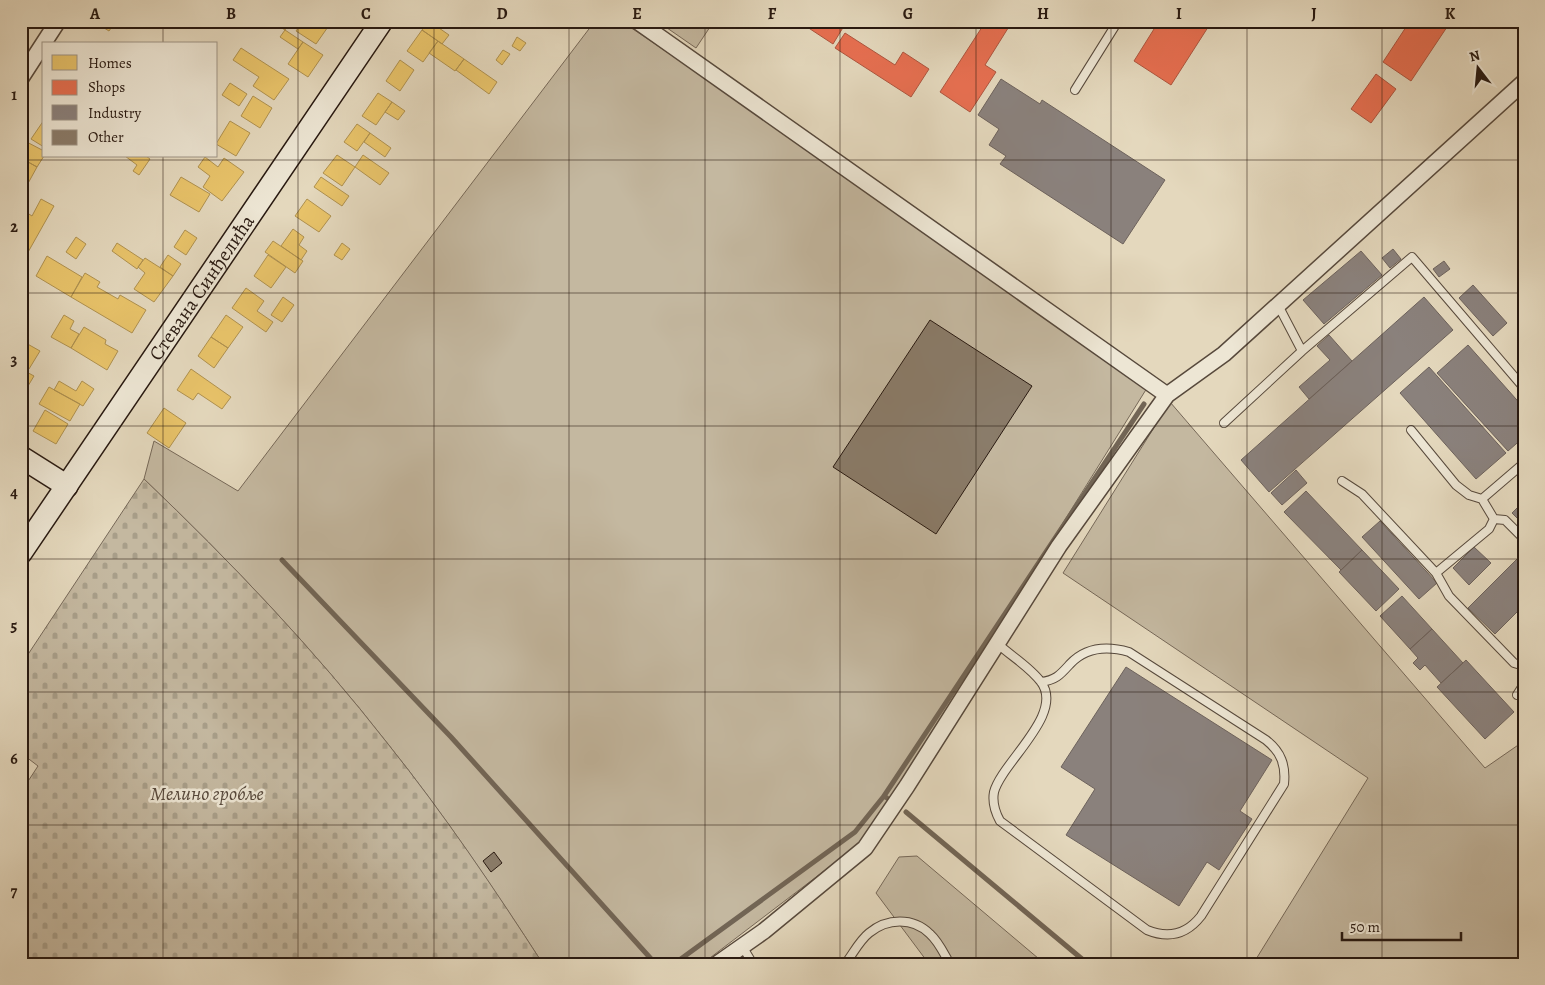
<svg xmlns="http://www.w3.org/2000/svg" width="1545" height="985" viewBox="0 0 1545 985" font-family="Alegreya,serif">
	<defs>
		<pattern id="cemetery-stones" width="16" height="16" patternUnits="userSpaceOnUse" patternTransform="scale(1.25)"><rect width="16" height="16" fill="#c4b8a0"/><path d="M2 7V4a2 2 0 0 1 4 0v3zM10 15v-3a2 2 0 0 1 4 0v3z" fill="#a89e89"/></pattern>
	</defs>
	<rect width="100%" height="100%" fill="#e4d8bd"/>
	<filter id="stains"><feTurbulence type="fractalNoise" baseFrequency=".004" numOctaves="4"/><feColorMatrix values="0 0 0 0 .2 0 0 0 0 .09 0 0 0 0 .02 0 0 0 .5 -.17"/></filter>
	<radialGradient id="worn" r=".72"><stop offset=".6" stop-color="#630" stop-opacity="0"/><stop offset="1" stop-color="#630" stop-opacity=".3"/></radialGradient>
	<path fill="#c4b8a0" stroke="#766858" d="M595,21H621L1152,380L866,839L702,964H543C494,889 444,814 388,744C314,649 231,562 144,479L154,441L238,491Z
		M657,21H714L696,48Z
		M1170,402L1485,768L1524,741V964H1253L1368,778L1063,573Z
		M917,856L1045,964H929L876,893L899,857Z"/>
	<path fill="url(#cemetery-stones)" stroke="#766858" d="M144,479C231,562 314,649 388,744C444,814 494,888 543,964H34L21,955V792L38,766L21,753V701L28,691L21,687V665Z"/>
	<path fill="#e9c46a" stroke="#af914f" d="M93,21H116L109,31Z
		M271,21H289L290,22L285,30Z
		M303,21H326L330,24L316,44L296,31Z
		M429,21L449,35L442,44L422,30Z
		M285,30L303,42L298,49L280,37Z
		M422,30L438,41L423,62L407,51Z
		M517,37L526,43L520,51L512,46Z
		M438,41L464,59L455,71L429,53Z
		M303,42L323,55L308,77L288,64Z
		M241,48L289,79L274,100L253,86L259,77L233,60Z
		M503,50L510,54L502,65L496,60Z
		M464,59L497,82L489,94L456,70Z
		M400,60L414,70L400,91L386,81Z
		M230,83L247,94L239,106L222,95Z
		M378,93L392,102L376,125L362,116Z
		M253,96L272,108L260,128L241,116Z
		M392,102L405,111L398,120L385,112Z
		M44,120V147L31,139Z
		M230,121L250,133L236,156L216,144Z
		M357,124L370,133L357,151L344,142Z
		M370,133L391,148L385,157L364,142Z
		M21,139L44,151V156L37,167L21,158Z
		M337,155L355,167L342,186L323,173Z
		M363,155L389,173L380,185L355,167Z
		M125,156H146L150,159L139,175L133,171L137,165Z
		M205,157L218,167L224,158L244,172L222,201L203,187L210,176L198,167Z
		M21,158L37,167L26,187L21,185Z
		M181,177L210,194L199,212L170,195Z
		M321,177L349,196L342,206L314,187Z
		M41,199L54,206L27,254L21,251V209L32,216Z
		M307,199L331,216L319,232L295,216Z
		M293,229L304,237L299,245L307,251L301,260L281,246Z
		M185,230L197,238L186,255L174,247Z
		M76,237L86,244L76,259L66,252Z
		M273,241L303,261L295,273L265,252Z
		M117,243L143,260L137,269L112,251Z
		M342,243L350,249L342,260L334,255Z
		M168,255L181,264L173,276L160,267Z
		M268,255L286,267L271,288L254,276Z
		M47,256L82,277L71,297L36,276Z
		M145,258L173,276L154,302L134,289L145,273L138,267Z
		M85,273L100,282L97,287L118,299L120,295L146,310L132,333L71,297Z
		M246,288L264,301L257,311L273,322L266,332L232,308Z
		M283,297L294,305L282,322L271,315Z
		M64,315L74,321L70,329L79,334L71,348L51,337Z
		M226,315L243,327L228,348L211,337Z
		M84,327L106,340L105,344L118,351L107,370L71,348Z
		M211,337L228,348L214,368L198,356Z
		M24,342L40,351L29,369L21,364V346Z
		M191,369L231,397L222,409L198,393L193,400L177,390Z
		M23,370L34,376L22,396L21,374Z
		M59,381L76,391L82,381L94,389L83,406L54,390Z
		M49,387L80,404L70,421L39,404Z
		M164,408L186,423L169,448L147,433Z
		M45,410L68,424L56,444L33,431Z"/>
	<path fill="#e76f51" stroke="#ae553e" d="M802,21H847L833,44L801,23Z
		M986,21H1004L1010,25L985,65L996,72L970,112L940,92Z
		M1159,21H1212L1171,85L1134,61Z
		M1410,21H1451L1411,81L1383,62Z
		M845,33L895,65L903,52L929,69L911,97L835,48Z
		M1376,74L1396,89L1371,123L1351,109Z"/>
	<path fill="#8a817c" stroke="#6d625c" d="M1001,79L1040,104L1042,100L1165,180L1123,244L1000,164L1006,156L989,145L999,129L978,115Z
		M1393,249L1401,259L1390,268L1382,258Z
		M1361,251L1382,275L1324,324L1303,300Z
		M1444,261L1450,269L1439,277L1433,269Z
		M1473,285L1507,323L1493,336L1459,298Z
		M1424,297L1453,330L1269,492L1241,460Z
		M1329,335L1352,361L1309,399L1299,387L1330,360L1317,346Z
		M1468,345L1524,408V437L1508,451L1437,373Z
		M1429,367L1506,453L1476,479L1400,393Z
		M1296,470L1307,483L1282,505L1271,493Z
		M1306,491L1362,550L1341,570L1284,512Z
		M1524,501V525L1512,513Z
		M1380,521L1437,583L1419,599L1362,537Z
		M1474,547L1491,563L1469,585L1453,568Z
		M1362,550L1399,589L1376,611L1339,572Z
		M1524,552V605L1495,634L1468,608Z
		M1402,596L1432,629L1410,649L1380,616Z
		M1432,629L1463,663L1441,683L1425,665L1420,670L1413,663L1418,658L1410,649Z
		M1466,660L1514,712L1485,739L1437,687Z
		M1126,667L1272,760L1240,811L1252,819L1219,870L1207,862L1179,906L1066,835L1095,789L1061,767Z"/>
	<g fill="none" stroke-linecap="round" stroke-linejoin="round">
		<path stroke="#726555" stroke-width="5" d="M282,560L451,737L653,961H678L855,832L884,796L887,798
			M884,796L1144,404
			M906,812L1088,964"/>
	</g>
	<path fill="#8a7c6a" stroke="#281911" d="M930,320L1032,386L936,534L833,467Z
		M494,852L502,863L491,872L483,861Z"/>
	<g fill="none" stroke-linecap="round" stroke-linejoin="round">
		<g stroke="#57493c" stroke-width="10">
			<path id="lane" d="M1075,90L1118,21
				M1278,305L1302,351
				M1224,423L1302,351L1412,257L1524,388
				M1411,430L1456,485L1469,495L1482,499L1494,519L1505,520L1524,539
				M1342,481L1362,494L1436,573L1449,596L1514,663L1524,666
				M1482,499L1524,463
				M1436,573L1489,529L1494,519
				M998,644C1011,656 1030,667 1041,682C1065,714 1002,762 994,792C992,803 995,812 1000,821L1147,930C1169,939 1187,934 1201,916L1284,784C1286,765 1281,752 1266,740L1129,652C1108,646 1086,647 1070,664C1060,675 1056,680 1041,682
				M1517,695L1524,684
				M742,946L753,964
				M845,964C853,954 859,941 869,933C887,918 913,917 930,934C939,942 944,954 950,964"/>
		</g>
		<g stroke="#57493c" stroke-width="18">
			<path id="street" d="M637,21L1167,395
				M21,78L58,21
				M717,964L764,931L865,848L907,786L1059,546L1167,395L1224,354L1524,82"/>
		</g>
		<g stroke="#281911" stroke-width="24">
			<g id="secondary">
				<path d="M21,457L67,486"/>
				<path id="s1" d="M21,553L382,21"/>
			</g>
		</g>
		<use href="#lane" stroke="#ede6d4" stroke-width="8"/>
		<use href="#street" stroke="#ede6d4" stroke-width="15"/>
		<use href="#secondary" stroke="#ede6d4" stroke-width="21"/>
	</g>
	<path fill="none" stroke="#281911" stroke-width="1" stroke-opacity="0.55" d="M163,21V44M298,21V964M434,21V964M569,21V964M705,21V964M840,21V964M976,21V964M1111,21V964M1247,21V964M1382,21V964M163,156V964M21,160H1524M21,293H1524M21,426H1524M21,559H1524M21,692H1524M21,825H1524"/>
	<g text-anchor="middle" stroke-width="5" stroke-linejoin="round" paint-order="stroke">
		<g font-size="20" fill="#281911" stroke="#ede6d4">
			<text dy="7" stroke="none"><textPath href="#s1" startOffset="321">Стевана Синђелића</textPath></text>
		</g>
		<g font-size="20" font-style="italic" fill="#57493c" stroke="#ede6d4">
			<text x="207" y="800">Мелино гробље</text>
		</g>
	</g>
	<rect width="1545" height="985" fill="none" stroke="#e4d8bd" stroke-width="55"/>
	<rect x="42" y="42" width="175" height="115" fill="#ede6d4" stroke="#9e9486"/>
	<rect x="52" y="55" width="25" height="15" fill="#e9c46a" stroke="#9e9486"/>
	<text x="88" y="68" font-size="15" fill="#281911">Homes</text>
	<rect x="52" y="80" width="25" height="15" fill="#e76f51" stroke="#9e9486"/>
	<text x="88" y="92" font-size="15" fill="#281911">Shops</text>
	<rect x="52" y="105" width="25" height="15" fill="#8a817c" stroke="#9e9486"/>
	<text x="88" y="118" font-size="15" fill="#281911">Industry</text>
	<rect x="52" y="130" width="25" height="15" fill="#8a7c6a" stroke="#9e9486"/>
	<text x="88" y="142" font-size="15" fill="#281911">Other</text>
	<g transform="translate(1478 68) rotate(344)" stroke="#ede6d4" stroke-width="4" paint-order="stroke">
	<path d="M0-4L9 19L0 12L-9 19Z" fill="#281911"/>
	<text y="-8" font-size="14" font-weight="bold" text-anchor="middle" fill="#281911">N</text>
	</g>
	<path d="M1342 932v8h119v-8" fill="none" stroke="#281911" stroke-width="2.5"/>
	<text x="1350" y="932" font-size="15" fill="#281911" stroke="#ede6d4" stroke-width="4" paint-order="stroke">50 m</text>
	<rect x="28" y="28" width="1490" height="930" fill="none" stroke="#281911" stroke-width="2"/>
	<g font-size="16" text-anchor="middle" font-weight="bold" fill="#281911">
		<text x="95" y="19">A</text>
		<text x="231" y="19">B</text>
		<text x="366" y="19">C</text>
		<text x="502" y="19">D</text>
		<text x="637" y="19">E</text>
		<text x="772" y="19">F</text>
		<text x="908" y="19">G</text>
		<text x="1043" y="19">H</text>
		<text x="1179" y="19">I</text>
		<text x="1314" y="19">J</text>
		<text x="1450" y="19">K</text>
		<text x="14" y="100">1</text>
		<text x="14" y="232">2</text>
		<text x="14" y="365">3</text>
		<text x="14" y="498">4</text>
		<text x="14" y="631">5</text>
		<text x="14" y="764">6</text>
		<text x="14" y="897">7</text>
	</g>
	<rect width="100%" height="100%" filter="url(#stains)"/>
	<rect width="100%" height="100%" fill="url(#worn)"/>
</svg>
